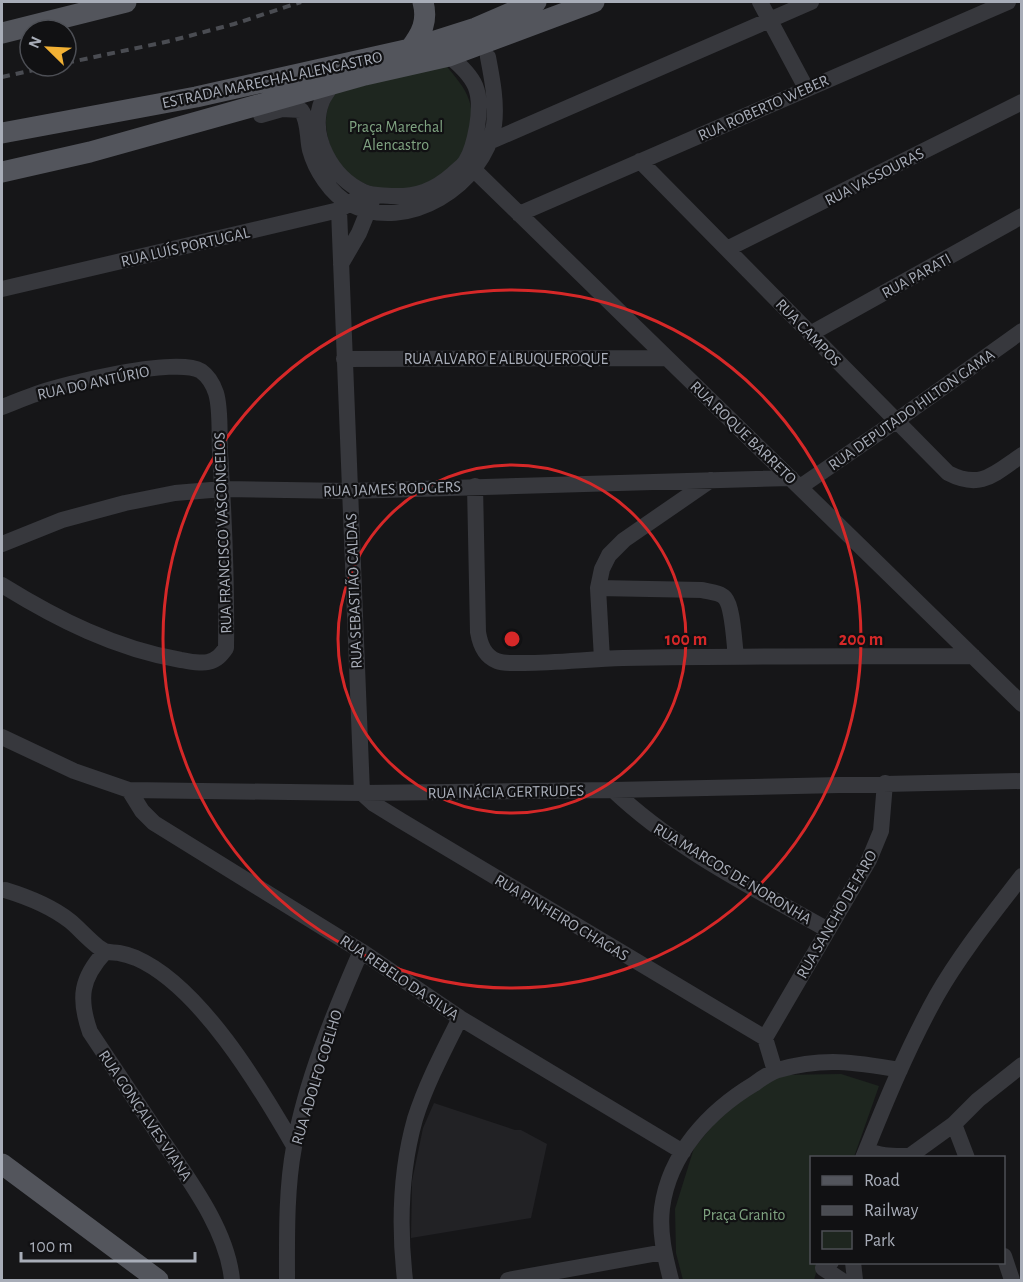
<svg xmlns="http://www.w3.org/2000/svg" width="1023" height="1282" viewBox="0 0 1023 1282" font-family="'Alegreya Sans',sans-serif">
	<rect width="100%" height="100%" fill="#161618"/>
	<path fill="#222225" d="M434,1103L515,1130H521L547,1144L531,1218L411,1238L412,1181L423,1128Z"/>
	<path fill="#1e261f" d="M446,65C454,76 465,87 469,100C475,116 470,148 459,162C450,171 420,189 407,190C381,194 353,182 337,162C333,158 332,150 330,145C324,126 324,110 335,93Z
		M841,1074L879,1086L854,1157L812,1158V1262L819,1263L814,1280H683L676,1253L675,1209L694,1148L729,1106L780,1075Z"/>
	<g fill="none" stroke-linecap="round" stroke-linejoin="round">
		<path stroke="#37383d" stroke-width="16" d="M760,2L806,88
			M331,86C328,91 324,96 322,101C308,136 332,178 364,192C372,196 382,195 391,196C416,197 434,191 453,174C457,170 463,166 466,161C472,152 475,138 477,127C483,91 476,78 449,56
			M261,115L282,109L301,110C309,121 307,137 310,150C315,169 331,195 350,204C407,234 484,185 494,125C497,103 492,78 488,57
			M489,142L811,2
			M640,161L948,473C981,490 994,474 1022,455
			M466,162L1022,704
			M339,210L362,793L374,804L400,820L765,1038
			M519,214L1008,2
			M727,249L1022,102
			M341,264L359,233L372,201
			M2,289L339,210L365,193
			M810,334L1022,216
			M344,359L667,358
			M2,407C13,403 24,398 36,394C65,384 176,356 201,371C208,376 213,384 216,393C221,409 219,435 220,452C224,517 227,583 226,648C221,655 217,660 208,662C200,664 189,661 181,660C116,649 57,619 2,585
			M475,486L478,632C480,644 484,656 497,661C505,664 515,663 524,663C557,663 590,659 623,658C740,656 857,656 973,656
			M800,487L896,421L1022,331
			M2,544L62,520L125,503L175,493L223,489L349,491L791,478
			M598,588L702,590C709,592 720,592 725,598C733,607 734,643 736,656
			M602,659L598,588L602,569L609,555L624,540L711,480
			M2,737L74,771L129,790L362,793L613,790L1022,781
			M129,790L142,811L154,823L361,951L460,1018L683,1152
			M613,790C675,849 754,888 828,930
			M5,890C28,897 51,906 70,921C79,928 96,948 105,951C109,953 115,952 119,953C125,954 131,956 136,958C200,986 260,1087 294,1146
			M105,952C81,978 78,998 90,1032C112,1065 134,1098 156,1131C185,1175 227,1227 232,1280
			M765,1038L869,860L881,831L885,783
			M765,1038L775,1071
			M954,1124L967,1158
			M867,1149C878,1157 895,1156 909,1156
			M863,1158C885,1103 908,1047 937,995C961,953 992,915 1022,876
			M907,1158L954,1124L978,1100L1022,1065
			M1004,1256L1012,1280
			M831,1262L823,1268L841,1280
			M853,1262L855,1280
			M287,1280C287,1237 286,1190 294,1147C306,1080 334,1013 361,951
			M405,1280C399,1227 400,1172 415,1119C426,1084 444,1050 460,1018
			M508,1280L664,1252
			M671,1280C665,1257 659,1233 662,1208C669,1154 709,1111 754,1084C761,1079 769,1073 778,1070C823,1057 855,1062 900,1070"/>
		<path stroke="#53555c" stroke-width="21" d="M2,33L126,2
			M410,49C422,33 428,21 423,2
			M2,133L196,97L410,49L476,28L536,2
			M2,172L90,152L365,75L449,56L594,2
			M2,1164L158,1280"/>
		<path stroke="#4a4c52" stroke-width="4" stroke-dasharray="8 6" stroke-linecap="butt" d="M66,63L170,41L234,24L301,2
			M2,77L52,66"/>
	</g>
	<g fill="none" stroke="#d62828" stroke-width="3">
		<circle cx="512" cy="639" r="174"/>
		<circle cx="512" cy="639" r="349"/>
	</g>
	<g text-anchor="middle" stroke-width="4.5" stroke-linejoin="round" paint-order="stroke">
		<g font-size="16" fill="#a8adb8" stroke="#111113">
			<text transform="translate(272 79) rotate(-12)" y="6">ESTRADA MARECHAL ALENCASTRO</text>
			<text transform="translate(763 107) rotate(-24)" y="6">RUA ROBERTO WEBER</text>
			<text transform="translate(874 176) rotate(-27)" y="6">RUA VASSOURAS</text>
			<text transform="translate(185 246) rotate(-13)" y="6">RUA LUÍS PORTUGAL</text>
			<text transform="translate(916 275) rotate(-29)" y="6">RUA PARATI</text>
			<text transform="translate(809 332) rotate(46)" y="6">RUA CAMPOS</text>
			<text x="506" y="364">RUA ALVARO E ALBUQUEROQUE</text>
			<text transform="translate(93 382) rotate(-12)" y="6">RUA DO ANTÚRIO</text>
			<text transform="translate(911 409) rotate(-35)" y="6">RUA DEPUTADO HILTON GAMA</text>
			<text transform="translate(744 432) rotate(44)" y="6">RUA ROQUE BARRETO</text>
			<text transform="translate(392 488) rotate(-2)" y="6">RUA JAMES RODGERS</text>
			<text transform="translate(222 533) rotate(-92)" y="6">RUA FRANCISCO VASCONCELOS</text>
			<text transform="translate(353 591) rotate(-92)" y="6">RUA SEBASTIÃO CALDAS</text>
			<text transform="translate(506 791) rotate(-1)" y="6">RUA INÁCIA GERTRUDES</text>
			<text transform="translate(733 873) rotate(31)" y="6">RUA MARCOS DE NORONHA</text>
			<text transform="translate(836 914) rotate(-60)" y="6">RUA SANCHO DE FARO</text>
			<text transform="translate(562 917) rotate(31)" y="6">RUA PINHEIRO CHAGAS</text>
			<text transform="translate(400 977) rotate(34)" y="6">RUA REBELO DA SILVA</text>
			<text transform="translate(316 1077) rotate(-73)" y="6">RUA ADOLFO COELHO</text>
			<text transform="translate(146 1115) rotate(56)" y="6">RUA GONÇALVES VIANA</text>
		</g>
		<g font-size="16" fill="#7fa381" stroke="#111113">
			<text x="396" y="132">Praça Marechal<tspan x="396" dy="18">Alencastro</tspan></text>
			<text x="744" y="1220">Praça Granito</text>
		</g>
	</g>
	<circle cx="512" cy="639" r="9" fill="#d62828" stroke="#111113" stroke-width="3"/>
	<g font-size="18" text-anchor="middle" font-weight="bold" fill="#d62828" stroke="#111113" stroke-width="4.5" stroke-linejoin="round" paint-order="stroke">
		<text x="686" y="645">100 m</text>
		<text x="861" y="645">200 m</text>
	</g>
	<rect width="1023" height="1282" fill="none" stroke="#a8adb8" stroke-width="6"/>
	<rect x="810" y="1156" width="195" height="108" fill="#111113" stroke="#4d4f55" stroke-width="1.5"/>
	<rect x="822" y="1176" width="30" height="9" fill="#53555c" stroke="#4d4f55" stroke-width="1.5"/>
	<text x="864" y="1186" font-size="18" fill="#a8adb8">Road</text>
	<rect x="822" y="1206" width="30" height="9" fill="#4a4c52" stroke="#4d4f55" stroke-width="1.5"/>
	<text x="864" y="1216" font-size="18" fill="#a8adb8">Railway</text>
	<rect x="822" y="1231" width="30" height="18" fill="#1e261f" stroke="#4d4f55" stroke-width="1.5"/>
	<text x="864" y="1246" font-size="18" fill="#a8adb8">Park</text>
	<g transform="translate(48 48) rotate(294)"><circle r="28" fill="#111113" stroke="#4d4f55" stroke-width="1.5"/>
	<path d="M0-4.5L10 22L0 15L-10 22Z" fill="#f2b134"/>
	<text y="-9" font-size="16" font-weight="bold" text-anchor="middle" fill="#a8adb8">N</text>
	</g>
	<path d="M21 1252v9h174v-9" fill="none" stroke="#a8adb8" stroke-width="3"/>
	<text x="30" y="1252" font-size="18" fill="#a8adb8" stroke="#111113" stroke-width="4.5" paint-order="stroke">100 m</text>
</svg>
